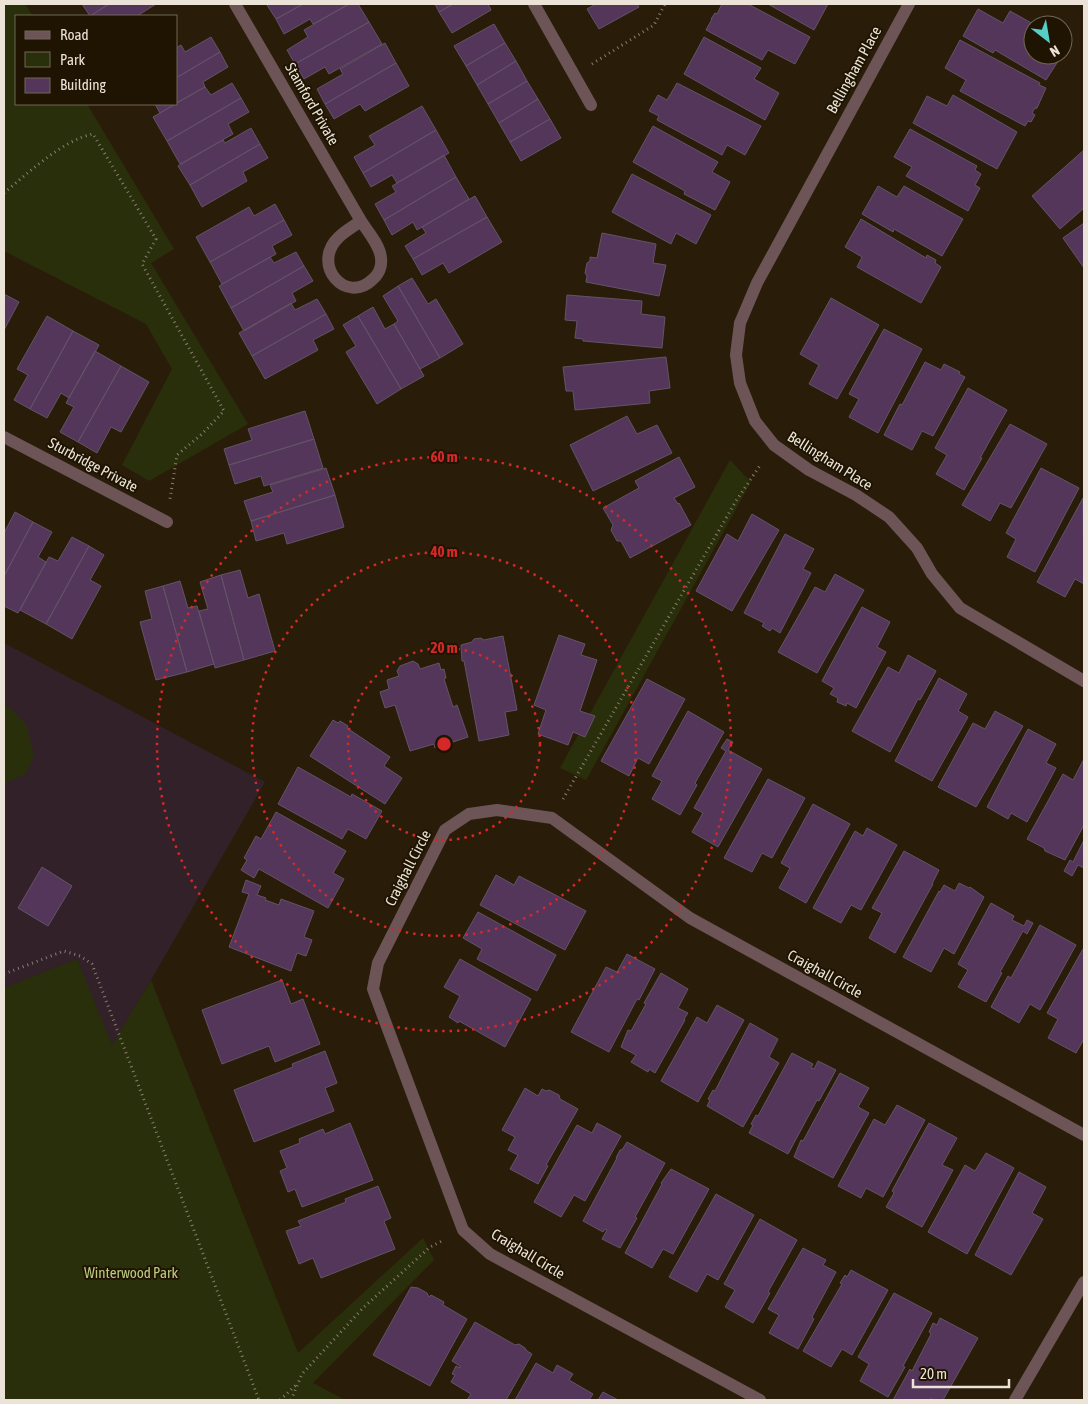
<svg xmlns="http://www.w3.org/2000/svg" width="1088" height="1404" viewBox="0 0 1088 1404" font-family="'Asap Condensed',sans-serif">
	<rect width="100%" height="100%" fill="#291d0a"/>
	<path fill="#322129" d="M4,643L265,782L151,980L4,1227Z"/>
	<path fill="#2a2f0b" d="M4,4H25L33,16H16V104H87L174,249L151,263L248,424L149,481L122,465L172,369L146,324L4,251Z
		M730,460L751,482L586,780L560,768Z
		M4,705L9,707L26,724L34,755L26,774L4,784Z
		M77,959L112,1045L151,980L298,1353L423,1238L434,1260L313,1383L345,1400H4V988Z"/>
	<path fill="#54365b" stroke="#635367" d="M82,4H109L90,16Z
		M109,4H156L137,16H90Z
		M269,4H303L276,19L267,5Z
		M303,4H349L313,24L310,19L284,34L276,19Z
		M349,4H358L369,22L295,64L287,50L308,37L304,30Z
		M435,4H453L439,12Z
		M453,4H488L491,10L452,33L439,12Z
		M596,4H637L639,7L599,29L587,9Z
		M722,4H748L810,37L795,64L768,50L762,60L706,30L712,19H711L715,13L717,14Z
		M768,4H828L814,30Z
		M978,9L1003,23L1010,11L1035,25H1033V55H1062L1046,80L995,50L993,53L963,36Z
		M369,22L382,44L329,74L325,67L304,79L295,64Z
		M494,24L505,43L466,66L454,46Z
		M211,37L220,52L176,78V48L181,45L185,52Z
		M704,37L761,68L754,79L779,93L765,120L684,74Z
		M960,40L1040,83L1039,85L1046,88L1037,108L1034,109L1032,113L1035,115L1031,122L1028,121L1025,126L960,91L966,80L945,68Z
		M385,43L396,63L325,104L317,89L343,74L340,69Z
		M505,43L516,61L477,85L466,66Z
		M220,52L228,67L203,82L205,87L176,103V78Z
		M516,61L527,81L488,104L477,85Z
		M396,63L409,86L365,111L360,104L334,119L325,104Z
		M527,81L538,99L499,123L488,104Z
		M232,83L241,98L167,141L153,117L205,87L211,95Z
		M677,83L761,126L745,155L727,145L722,155L657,120L659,116L649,111L658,95L667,100Z
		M953,95L1017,132L997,169L913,123L927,96L947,106Z
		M241,98L249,112L228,124L233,134L180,164L167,141Z
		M538,99L550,119L510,142L499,123Z
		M155,104H175L160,113Z
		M422,106L436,130L363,173L354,157L375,145L369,136Z
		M550,119L561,138L521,161L510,142Z
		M653,126L718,162L712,172L730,182L715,210L684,194L685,191L633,162Z
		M251,128L260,144L190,185L178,166L223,140L225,143Z
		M910,129L977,166L975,170L981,174L975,185L980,188L968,211L906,176L912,167L894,157Z
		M436,130L449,153L397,183L392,175L371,187L363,173Z
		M260,144L268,158L243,172L247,181L202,207L190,185Z
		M1084,150V208L1060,229L1032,196Z
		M444,155L456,177L384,220L375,204L396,192L392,186Z
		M632,174L711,215L696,244L676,233L671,244L612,212Z
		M456,177L469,199L417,230L413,222L392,235L384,220Z
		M878,186L897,197L904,186L963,219L942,256L894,229L893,232L862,214Z
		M475,196L487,217L413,259L405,246L426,233L422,227Z
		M275,204L284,220L210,262L196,237L249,207L254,216Z
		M487,217L502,242L449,273L443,263L422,275L413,259Z
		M861,219L926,258L927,255L936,260L935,263L941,267L921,303L857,267L862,257L845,247Z
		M284,220L292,235L272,246L276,254L222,284L210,262Z
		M1084,223V268L1063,238Z
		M602,233L656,244L653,263L666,265L659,296L586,282L587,276L585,273L587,263L590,261V257L597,258Z
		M296,252L304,266L231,308L219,286L270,257L274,263Z
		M304,266L313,281L292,293L296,301L244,331L231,308Z
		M412,278L428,304L436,299L463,344L440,358L398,286Z
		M398,286L440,358L420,369L394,324L398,321L383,296Z
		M4,294L19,302L4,330Z
		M567,295L642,301L641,314L665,317L662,348L583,341V339L575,338L577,321L565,320Z
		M831,298L879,325L837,399L809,384L819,365L800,354Z
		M317,299L326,314L252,356L239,333L291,303L295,310Z
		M373,307L385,329L394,324L424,376L401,389L358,316Z
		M326,314L334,329L313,340L318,350L265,379L252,356Z
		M47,316L73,331L30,409L14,400L28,375L17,369Z
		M358,316L401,389L377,404L346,352L356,346L343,325Z
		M884,329L922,349L878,433L849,417L859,399L849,394Z
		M73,331L99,345L69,398L61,393L47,418L30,409Z
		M95,351L121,366L78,442L60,432L74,407L66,403Z
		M666,357L670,388L649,391L650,403L575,410L573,391H566L563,367Z
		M925,362L941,370L944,364L960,372L959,374L965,377L933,436L922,431L912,450L884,435L900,404L902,405Z
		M121,366L149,382L121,432L111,427L97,453L78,442Z
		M968,388L1007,410L980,458H982L964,490L936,474L947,455L935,448Z
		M305,411L314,439L229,465L224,449L252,440L248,429Z
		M627,416L637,434L657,425L672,453L593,491L570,445Z
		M1010,424L1047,444L1011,508L1000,503L990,521L962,505Z
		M314,439L323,468L264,486L261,476L235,484L229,465Z
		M679,457L695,487L674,498L678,504L679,503L691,525L630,558L621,541H617L611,530L613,525L603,508L639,488L635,481Z
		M326,468L335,495L251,521L244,501L273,492L270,485Z
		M1041,468L1079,488L1035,572L1007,557L1016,539L1006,533Z
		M335,495L344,527L287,544L284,533L256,541L251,521Z
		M1083,498L1084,584L1075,579L1065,597L1037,582Z
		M15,512L33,522L4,576V533Z
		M752,514L779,530L732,611L696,591L727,534L738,541Z
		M33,522L52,532L38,557L46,562L18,613L4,606V576Z
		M785,534L814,549L803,569L811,573L780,633L772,628L770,631L762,626L764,623L744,613Z
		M72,537L89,546L46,624L20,610L49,557L58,561Z
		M89,546L104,555L90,580L101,586L72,639L46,624Z
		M240,570L248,598L259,594L275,651L244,660L221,575Z
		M835,574L864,590L817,673L778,652L815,587L825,592Z
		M221,575L244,660L215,668L199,611L208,609L200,582Z
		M180,581L188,608L197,606L214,664L187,672L163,586Z
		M163,586L187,672L156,680L140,622L152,619L145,591Z
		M862,607L890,622L877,647L886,652L856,708L847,703L846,706L837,702L838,698L830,694L834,688L822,681Z
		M559,635L585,644L581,655L597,660L580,711L595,716L585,737L573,732L568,745L538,734L546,710L534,705Z
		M503,636L517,710L505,712L509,735L479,741L464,661H462L461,645L472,642L474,639L481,638L484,640Z
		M908,655L936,671L920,700L918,699L890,752L852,731L888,667L899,673Z
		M413,661L418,664L420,669L439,663L441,670L444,669L446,678L444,679L453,707L457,705L468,737L435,748L434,744L410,751L395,705L385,708L380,692L389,689L387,680L399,676L397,671L400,666Z
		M939,678L967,694L958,711L968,717L932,781L895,761Z
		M647,679L685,699L649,764L638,758L629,776L601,761Z
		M688,711L724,732L695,783L697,785L680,815L652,799L662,781L652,776Z
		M995,711L1023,726L976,807L938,787L973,723L985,729Z
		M333,720L338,723L340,721L348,726L347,728L390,757L384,766L402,778L385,804L310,756Z
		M1028,729L1056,744L1046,763L1056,768L1027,822L1011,813L1008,819L987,807Z
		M727,739L733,742L728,750L762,769L718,847L692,832L703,813L694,808L726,751L721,748Z
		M1084,759V825L1065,860L1045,851L1044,848L1027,839L1063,774L1073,780Z
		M298,767L351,797L352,794L382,811L366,839L348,829L342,839L278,804Z
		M768,779L805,798L772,858L762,853L752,872L724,858Z
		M813,804L850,824L806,903L779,888L790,868L781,863Z
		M276,812L346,851L333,873L344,879L328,908L259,869L254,878L241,870L247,860L244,858L256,836L261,839Z
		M867,828L897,845L861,910L851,905L841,923L813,908L855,831L863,836Z
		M1084,840V868L1078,865L1072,876L1064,871L1070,860L1073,862Z
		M904,851L939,870L932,884H933L895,953L869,938L882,913L872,908Z
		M42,867L72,886L48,926L18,908Z
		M496,875L514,885L519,876L586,911L565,950L480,905Z
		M246,880L261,886L257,895L266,898L265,900L279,905L281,899L314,911L304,937L312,940L306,956L297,953L291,971L229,947L249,894L242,892Z
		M959,883L969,888L970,887L984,897L954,954L944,948L931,972L903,957L939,891L940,892L944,885L955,891Z
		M991,903L1014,916L1012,920L1024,926L1027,920L1033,923L1027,934L1023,931L1000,972L1002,973L986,1002L958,987L968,970L958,964Z
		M478,912L556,955L537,991L477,959L482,949L463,938Z
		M1040,925L1076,945L1040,1010L1030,1004L1019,1023L991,1007L1008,976L1011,978Z
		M1083,949L1084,950V1039L1076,1053L1048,1038L1058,1019L1047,1013Z
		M627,954L655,969L639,1000L637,999L609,1052L571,1032L606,967L617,972Z
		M460,959L531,999L505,1047L459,1021L458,1023L449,1017L460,996L444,987Z
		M661,973L688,989L678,1008L688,1013L684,1019L685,1020L655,1073L649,1069L648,1072L631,1062L636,1055L621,1047L628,1030L631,1031L646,1004L644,1003Z
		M282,980L291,1004L303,999L320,1044L275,1062L269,1046L222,1064L202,1010Z
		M717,1005L744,1020L698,1102L661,1081L697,1017L707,1023Z
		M750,1023L778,1039L769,1057L779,1063L743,1127L707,1106L710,1100L708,1099L713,1090L715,1091Z
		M325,1051L337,1083L325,1088L334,1111L254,1142L234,1090L293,1067L292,1064Z
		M792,1053L813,1064L811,1068L814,1069L818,1061L836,1070L819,1101L817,1100L788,1154L749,1133L753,1125L751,1124L756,1115L758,1116Z
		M840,1073L869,1088L858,1107L869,1113L833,1178L794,1157L801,1140L803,1141Z
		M525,1088L538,1096L542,1089L546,1091L549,1090L559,1095L560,1099L578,1109L546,1165L548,1166L538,1184L510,1169L518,1155L508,1150L515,1137L502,1130Z
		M897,1105L925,1120L883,1197L866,1188L861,1198L838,1186L874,1119L885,1125Z
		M350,1123L373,1180L302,1207L295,1189L288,1192L280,1171L287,1168L280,1151L300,1143L299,1139L323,1129L325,1134Z
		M597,1123L621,1136L585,1201L574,1195L561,1217L534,1202L577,1125L592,1133Z
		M929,1123L957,1138L942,1165L953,1170L922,1227L886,1207L894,1193L892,1191Z
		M627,1142L665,1163L635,1217L637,1218L620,1248L602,1239L607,1230L605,1229L603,1232L583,1221L617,1158H616L620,1150H622Z
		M986,1153L1014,1168L967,1254L928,1232L965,1165L975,1171Z
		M671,1169L709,1189L673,1254L663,1249L652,1268L625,1253L662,1184L661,1183Z
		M1019,1172L1046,1187L1032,1213L1043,1219L1011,1275L975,1255Z
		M378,1186L391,1218L384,1221L395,1249L321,1278L313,1258L299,1264L286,1231L301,1226L298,1221L346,1202L345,1199Z
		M716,1194L754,1215L718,1280L707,1274L697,1292L669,1277Z
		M760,1219L797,1240L768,1292L770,1293L753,1323L725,1307L735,1290L724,1284Z
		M803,1248L826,1260L823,1265L836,1272L812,1317L814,1319L798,1349L769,1333L779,1315L768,1309Z
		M851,1270L888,1290L852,1355L842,1349L831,1367L803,1351L842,1284L840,1283L845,1275L847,1277Z
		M411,1287L418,1288L427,1293L429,1297L431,1295L444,1302L443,1305L467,1319L430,1386L373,1355Z
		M894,1293L932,1313L903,1366L905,1367L888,1397L860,1381L869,1364L858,1357Z
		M940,1318L978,1338L943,1400H934L931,1398L930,1400H893L910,1369L912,1371L931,1334L929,1332L933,1323L937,1325Z
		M475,1322L515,1345L519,1344L525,1348L527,1351L532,1354L506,1400H467L471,1394L451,1382L455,1375L452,1374L456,1366L460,1368V1366L452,1361Z
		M536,1363L553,1373L557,1365L573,1374L569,1380L593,1394L589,1400H515Z
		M603,1392L618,1400H598Z"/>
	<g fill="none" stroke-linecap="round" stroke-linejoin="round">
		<path stroke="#897f70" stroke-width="3" stroke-dasharray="1 4" stroke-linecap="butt" d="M592,64L654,25L665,4
			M4,193C28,173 63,140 93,134L156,239L142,264L224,411L202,434L177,455L170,499
			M563,799L736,501L761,464
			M4,974L64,951L80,956L92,964L259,1400
			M280,1400L296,1385
			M291,1400L302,1374L363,1308L430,1247L444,1240"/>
		<path stroke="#6d5557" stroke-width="12" d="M235,4L361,221
			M534,4L591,105
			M909,4L757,283L740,323L736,355L740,383L755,421L774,445L809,470L856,495L889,517L917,548L932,574L960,608L1084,681
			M361,221C368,232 380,245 381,258C382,266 379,274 373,279C346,306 310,264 339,237C345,231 354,226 361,221Z
			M4,437L167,522
			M760,1400L490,1254L463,1230L373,989L378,963L445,830L469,814L497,810L552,818L690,918L1084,1135
			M1015,1400L1084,1282"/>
	</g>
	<g fill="none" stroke="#d62828" stroke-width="2.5" stroke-dasharray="2.5 5">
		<circle cx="444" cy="744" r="96"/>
		<circle cx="444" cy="744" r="192"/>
		<circle cx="444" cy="744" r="287"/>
	</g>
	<g text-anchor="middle" stroke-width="4" stroke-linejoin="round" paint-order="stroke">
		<g font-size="15" fill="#ebe3d7" stroke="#1f1402">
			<text transform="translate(854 70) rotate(-61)" y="5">Bellingham Place</text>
			<text transform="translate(312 104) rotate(60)" y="5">Stamford Private</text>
			<text transform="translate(830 461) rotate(32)" y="5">Bellingham Place</text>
			<text transform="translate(93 465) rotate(28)" y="5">Sturbridge Private</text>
			<text transform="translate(408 868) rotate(-63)" y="5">Craighall Circle</text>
			<text transform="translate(825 974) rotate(29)" y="5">Craighall Circle</text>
			<text transform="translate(528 1254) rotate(31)" y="5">Craighall Circle</text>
		</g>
		<g font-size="15" fill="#bbca7e" stroke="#1f1402">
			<text x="131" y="1278">Winterwood Park</text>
		</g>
	</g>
	<circle cx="444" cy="744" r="8" fill="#d62828" stroke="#1f1402" stroke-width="2.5"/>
	<g font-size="15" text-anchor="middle" font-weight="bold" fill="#d62828" stroke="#1f1402" stroke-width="4" stroke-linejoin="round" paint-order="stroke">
		<text x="444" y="462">60 m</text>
		<text x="444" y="557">40 m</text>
		<text x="444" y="653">20 m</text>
	</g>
	<rect width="1088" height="1404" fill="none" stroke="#ebe3d7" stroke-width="10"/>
	<rect x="15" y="15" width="162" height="90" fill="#1f1402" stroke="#716757"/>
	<rect x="25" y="31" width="25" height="8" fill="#6d5557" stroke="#716757"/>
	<text x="60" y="40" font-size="15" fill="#ebe3d7">Road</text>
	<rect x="25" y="52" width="25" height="15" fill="#2a2f0b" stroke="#716757"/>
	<text x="60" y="65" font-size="15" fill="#ebe3d7">Park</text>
	<rect x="25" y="78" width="25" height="15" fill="#54365b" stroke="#716757"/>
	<text x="60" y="90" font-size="15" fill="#ebe3d7">Building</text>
	<g transform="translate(1048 40) rotate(149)"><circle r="24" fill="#1f1402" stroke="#716757"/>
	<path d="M0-4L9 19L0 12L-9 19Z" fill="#55cec6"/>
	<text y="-8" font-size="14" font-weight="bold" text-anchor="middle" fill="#ebe3d7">N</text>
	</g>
	<path d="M913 1379v8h96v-8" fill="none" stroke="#ebe3d7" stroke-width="2.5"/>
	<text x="920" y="1379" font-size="15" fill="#ebe3d7" stroke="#1f1402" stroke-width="4" paint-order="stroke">20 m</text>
</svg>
